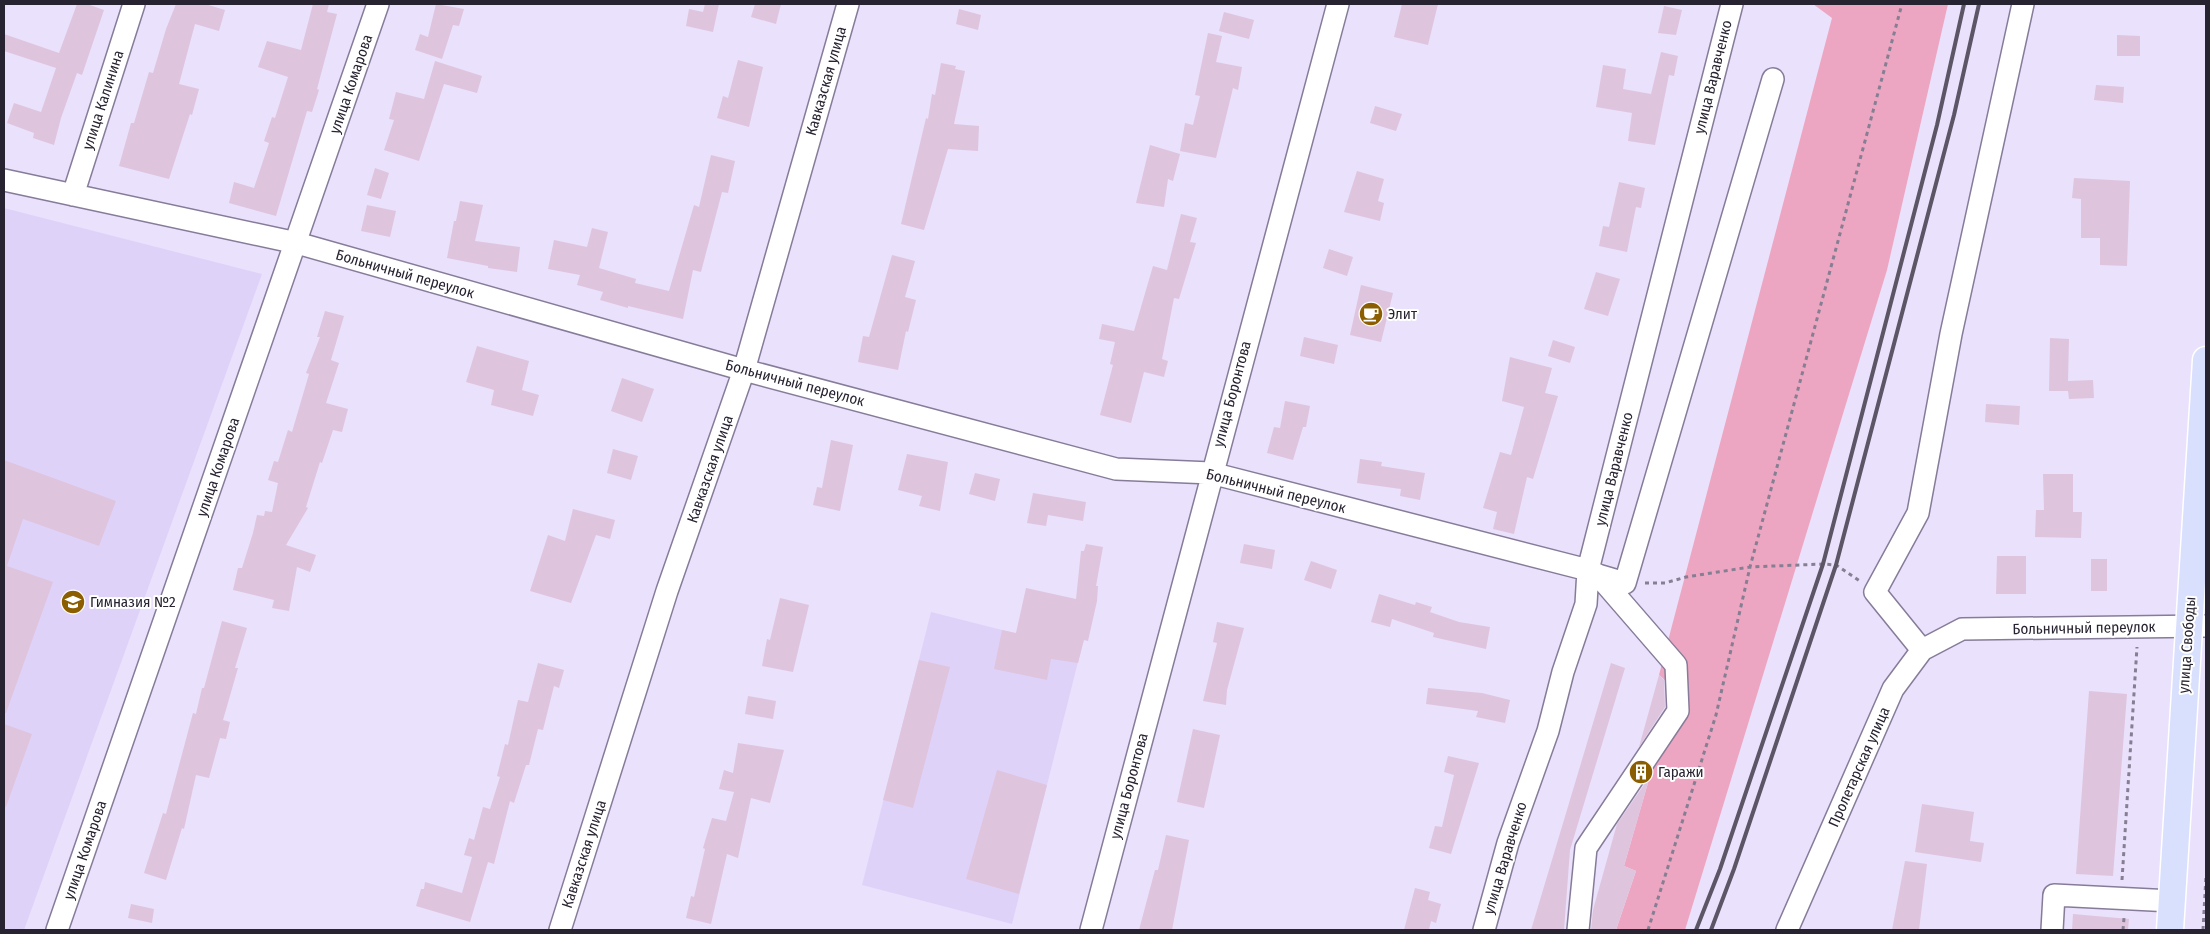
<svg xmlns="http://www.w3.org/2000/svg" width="2210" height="934" viewBox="0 0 2210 934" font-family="'Fira Sans Condensed',sans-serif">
	<rect width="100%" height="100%" fill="#eae1fc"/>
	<path fill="#dfd2f9" d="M4,208L262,274L24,930H4Z
		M931,612L1081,650L1012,924L862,885Z"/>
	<path fill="#eda6c1" d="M1813,4H1948L1887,270L1685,930H1616L1636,871L1624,866L1675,689L1659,675L1832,18Z"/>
	<path fill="#dfc4de" d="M77,4H87L104,10L82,75L77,73L61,118L54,145L33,138L34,133L7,123L14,103L41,112L56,68L4,51V34L59,53Z
		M176,4H205L225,10L219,31L195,24L179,84L199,89L192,115L190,114L169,179L119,166L131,123H134L149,72L153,73L166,29Z
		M313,4H329L327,12L337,14L317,89L319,90L312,112L307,111L276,216L229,203L234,182L254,188L269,143L264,141L272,117L275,118L288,77L258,67L267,41L301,50Z
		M436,4L464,9L459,26L453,25L442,59L415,50L420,34L428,37Z
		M705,4H719L713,32L686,26L689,9L703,12Z
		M755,4H781L776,24L751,17Z
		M1402,4H1438L1428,45L1394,37Z
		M1664,6L1682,10L1676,35L1658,33Z
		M959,9L981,15L978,30L956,24Z
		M1224,12L1254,20L1249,39L1219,31Z
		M1208,33L1222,36L1216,62L1242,67L1238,90L1233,88L1216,158L1180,151L1185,123L1193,125L1200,96L1195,95Z
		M2117,35L2140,36V56H2117Z
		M1661,52L1678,56L1674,76L1669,75L1655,145L1628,141L1632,113L1596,107L1603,65L1626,69L1623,89L1651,94Z
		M738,60L763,67L749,127L717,118L723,96L728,98Z
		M435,61L482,76L477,93L444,84L419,161L384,150L394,120L389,119L396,92L424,99Z
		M941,63L956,66L955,69L965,71L954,124L979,126L978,151L948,149L924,230L901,224L926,118L928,119L932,94L935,95Z
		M2096,85L2124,87L2123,103L2094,100Z
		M1375,106L1402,114L1396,131L1370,123Z
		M1150,145L1180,154L1173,181L1168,179L1164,207L1136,203Z
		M711,155L735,161L728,193L722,192L701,272L693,270L683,319L628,306V308L600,300L603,292L577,285L580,275L548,269L554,240L587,247L592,228L608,232L599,268L636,279L635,283L669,291L694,205L699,207Z
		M375,168L389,173L381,199L367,195Z
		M1357,171L1384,179L1378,201L1384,203L1380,221L1344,212Z
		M2074,178L2130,181L2127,266L2100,265V238H2081V199L2072,198Z
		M1619,182L1645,188L1641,208L1636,207L1627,252L1599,246L1603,226L1609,227Z
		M460,201L483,205L475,241L520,247L517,272L488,268V266L447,258L454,221H456Z
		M367,205L396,211L390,237L361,231Z
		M1181,214L1197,218L1190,242L1196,243L1179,299L1174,298L1162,359L1168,361L1164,377L1144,372L1131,423L1100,415L1113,365L1110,364L1115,342L1099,339L1102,324L1134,331L1153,266L1167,270Z
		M1329,249L1353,257L1347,276L1323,268Z
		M892,255L915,261L905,297L916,300L908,332L906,331L898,370L858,362L863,336L869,337Z
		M1596,272L1620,279L1608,316L1584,309Z
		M1361,285L1393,293L1381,342L1350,335Z
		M325,311L344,316L331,360L339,363L326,403L348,409L342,432L333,430L322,463L320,462L306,507L308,508L286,545L316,555L310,572L297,567L289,611L272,608L274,600L233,590L238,568H242L253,533L257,515L264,516L265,511L272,512L278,483L268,480L274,461L278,462L288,430L292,432L309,374L306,373L320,337H317Z
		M1304,337L1338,345L1334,364L1300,356Z
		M2050,338L2069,339L2068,381L2093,380L2094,398L2069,399L2068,391H2049Z
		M1553,340L1575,347L1570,363L1548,356Z
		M477,346L529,361L522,390L539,395L533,416L491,405L494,390L466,382Z
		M1510,357L1552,368L1545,393L1558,396L1533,479L1527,477L1514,534L1493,529L1497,512L1483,508L1500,452L1511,455L1524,407L1502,401Z
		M622,378L654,389L642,422L611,411Z
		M1285,401L1310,406L1306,427H1303L1293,460L1267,453L1274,427L1280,428Z
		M1986,404L2020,406L2019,425L1985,422Z
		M831,440L853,445L840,511L813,505L817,487L822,488Z
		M613,449L638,456L631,480L607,473Z
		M907,454L948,462L940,511L919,506L922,496L898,490Z
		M1360,459L1382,462L1381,466L1425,473L1420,500L1400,496L1401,489L1357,483Z
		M4,460L116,501L99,546L23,519L7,566L53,582L6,713H4Z
		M975,473L1000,479L995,501L969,494Z
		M2043,474H2073V512H2082L2081,538L2035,537L2036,510H2044Z
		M1033,493L1086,502L1083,521L1048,515L1046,526L1027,523Z
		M573,509L615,520L610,539L596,535L571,603L530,591L548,535L565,541Z
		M1086,544L1103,547L1096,586H1098L1097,601L1088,641L1084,640L1078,663L1051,659L1047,680L994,669L1002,630L1016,633L1026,588L1076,599L1081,551H1084Z
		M1244,544L1275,550L1272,569L1240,563Z
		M1997,556H2026V594H1996Z
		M2091,559H2107V591H2091Z
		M1311,561L1337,570L1331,589L1304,580Z
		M1379,594L1415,605L1416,602L1432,607L1430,612L1459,622L1490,627L1486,649L1433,637L1434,633L1392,619L1390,627L1371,622Z
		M780,598L809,605L793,672L762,666L767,639L770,640Z
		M222,621L247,628L235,668H238L223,720L230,722L226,739L220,738L209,778L196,775L184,829L182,828L166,880L144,873L163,813L166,814L193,713L196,714L202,688H204Z
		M1217,622L1244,628L1227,690L1226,705L1203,701L1217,643L1213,642Z
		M919,660L950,667L913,808L883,800Z
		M538,663L564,670L559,688L554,686L543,730L538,729L529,765H526L514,803L510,801L494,864L488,862L470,922L416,906L421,889H424L425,882L462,893L472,857L464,855L469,838L474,840L483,807L490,809L500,777L497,776L505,744L508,745L518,700L528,702Z
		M1611,663L1625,668L1570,850L1564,930H1531Z
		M1659,675L1664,680L1665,707L1639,747Z
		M1428,688L1482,693L1510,700L1505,723L1476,717L1478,711L1426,704Z
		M2089,691L2127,694L2113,876L2076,874Z
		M748,696L776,701L773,719L745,714Z
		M4,724L32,734L6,807L4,806Z
		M1193,729L1220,735L1204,808L1177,802Z
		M738,743L784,750L770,803L751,798L738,858L727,854L711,924L686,918L691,896L694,897L705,849L703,848L712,818L726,821L734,792L719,789L724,770L733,773Z
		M1448,756L1479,763L1451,854L1429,848L1435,826L1442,827L1454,775L1444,772Z
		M997,770L1047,785L1019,894L966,879Z
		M1650,776L1624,866L1636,871L1616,930H1591L1593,910L1617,824Z
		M1922,804L1974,812L1970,841L1984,843L1981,862L1915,852Z
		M1166,835L1189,840L1172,930H1139L1155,870H1158Z
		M1905,861L1927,864L1919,930H1892Z
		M1415,888L1430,892L1428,900L1441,904L1436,923L1431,921L1429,930H1404Z
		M131,904L154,909L152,923L128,918Z
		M2073,914L2129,919L2128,930H2072Z"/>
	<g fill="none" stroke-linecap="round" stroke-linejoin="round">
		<g stroke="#867c99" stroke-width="24">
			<path id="minor" d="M4,180L297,243L744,370L1116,469L1211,473L1588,570L1598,575L1625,583L1773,79
				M73,195L134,4
				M1922,650L1875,592L1918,513L1951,334L2023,4
				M57,930L378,4
				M560,930L667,591L744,370L848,4
				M1091,930L1338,4
				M1484,930L1508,843L1548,731L1563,672L1586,604L1588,570L1732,4
				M1578,930L1586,848L1678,711L1676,665L1598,575
				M1787,930L1893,689L1922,650L1962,629L2206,626
				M2052,930L2054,895L2172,901"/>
		</g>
		<g stroke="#fff" stroke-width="29">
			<path id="major" d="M2170,930L2206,360"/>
		</g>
		<path stroke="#867f93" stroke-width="3" stroke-dasharray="4 4" stroke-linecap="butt" d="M1645,583H1665L1686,577L1750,567L1823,564L1836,565L1860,581
			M2122,880L2137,647
			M1648,930L1716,715L1750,567L1902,4
			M2123,930L2124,918
			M2203,930L2206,876"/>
		<use href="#minor" stroke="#fff" stroke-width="21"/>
		<use href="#major" stroke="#d9e0fd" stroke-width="26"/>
		<path stroke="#5b5566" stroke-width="4" d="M1696,930L1720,869L1823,564L1937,125L1964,4
			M1711,930L1734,869L1836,565L1954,115L1979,4"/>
	</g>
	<defs>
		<g id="cafe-disc" transform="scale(1.25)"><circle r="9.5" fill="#8b5e01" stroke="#fff"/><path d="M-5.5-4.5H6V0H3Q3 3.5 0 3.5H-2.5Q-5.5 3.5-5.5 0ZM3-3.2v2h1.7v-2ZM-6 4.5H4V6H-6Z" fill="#fff"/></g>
		<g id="school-disc" transform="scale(1.25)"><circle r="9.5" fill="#8b5e01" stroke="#fff"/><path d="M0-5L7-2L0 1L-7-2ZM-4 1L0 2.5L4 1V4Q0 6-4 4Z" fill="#fff"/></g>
		<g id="building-disc" transform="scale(1.25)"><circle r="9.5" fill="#8b5e01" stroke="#fff"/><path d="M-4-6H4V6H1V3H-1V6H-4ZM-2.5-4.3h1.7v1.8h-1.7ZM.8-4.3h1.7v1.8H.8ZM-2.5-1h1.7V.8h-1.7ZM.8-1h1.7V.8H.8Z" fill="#fff"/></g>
	</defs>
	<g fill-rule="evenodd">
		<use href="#cafe-disc" x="1371" y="314"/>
		<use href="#school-disc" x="73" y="602"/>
		<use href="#building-disc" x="1641" y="772"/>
	</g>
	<g text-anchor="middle" stroke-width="4" stroke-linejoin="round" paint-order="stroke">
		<g font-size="15" fill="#282330" stroke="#fff">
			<text transform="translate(1713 77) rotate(-76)" y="5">улица Варавченко</text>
			<text transform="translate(826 81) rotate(-74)" y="5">Кавказская улица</text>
			<text transform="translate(351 84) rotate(-71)" y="5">улица Комарова</text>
			<text transform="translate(103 100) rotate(-72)" y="5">улица Калинина</text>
			<text transform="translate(405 274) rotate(16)" y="5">Больничный переулок</text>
			<text transform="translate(795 383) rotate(15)" y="5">Больничный переулок</text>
			<text transform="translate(1232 394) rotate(-75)" y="5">улица Боронтова</text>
			<text transform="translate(218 467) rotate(-71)" y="5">улица Комарова</text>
			<text transform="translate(710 469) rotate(-71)" y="5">Кавказская улица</text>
			<text transform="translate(1614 469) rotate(-76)" y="5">улица Варавченко</text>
			<text transform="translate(1276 491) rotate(14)" y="5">Больничный переулок</text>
			<text transform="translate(2084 628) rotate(-1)" y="5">Больничный переулок</text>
			<text transform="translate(2187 645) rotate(-86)" y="5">улица Свободы</text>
			<text transform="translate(1859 767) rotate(-66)" y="5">Пролетарская улица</text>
			<text transform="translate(1129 786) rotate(-75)" y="5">улица Боронтова</text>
			<text transform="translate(85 850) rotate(-71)" y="5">улица Комарова</text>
			<text transform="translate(584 854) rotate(-72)" y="5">Кавказская улица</text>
			<text transform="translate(1505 858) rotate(-73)" y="5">улица Варавченко</text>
		</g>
		<g font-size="15" fill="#282330" stroke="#fff" text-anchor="start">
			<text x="1388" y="319">Элит</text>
			<text x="90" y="607">Гимназия №2</text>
			<text x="1658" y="777">Гаражи</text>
		</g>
	</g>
	<rect width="2210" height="934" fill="none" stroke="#282330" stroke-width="10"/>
</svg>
